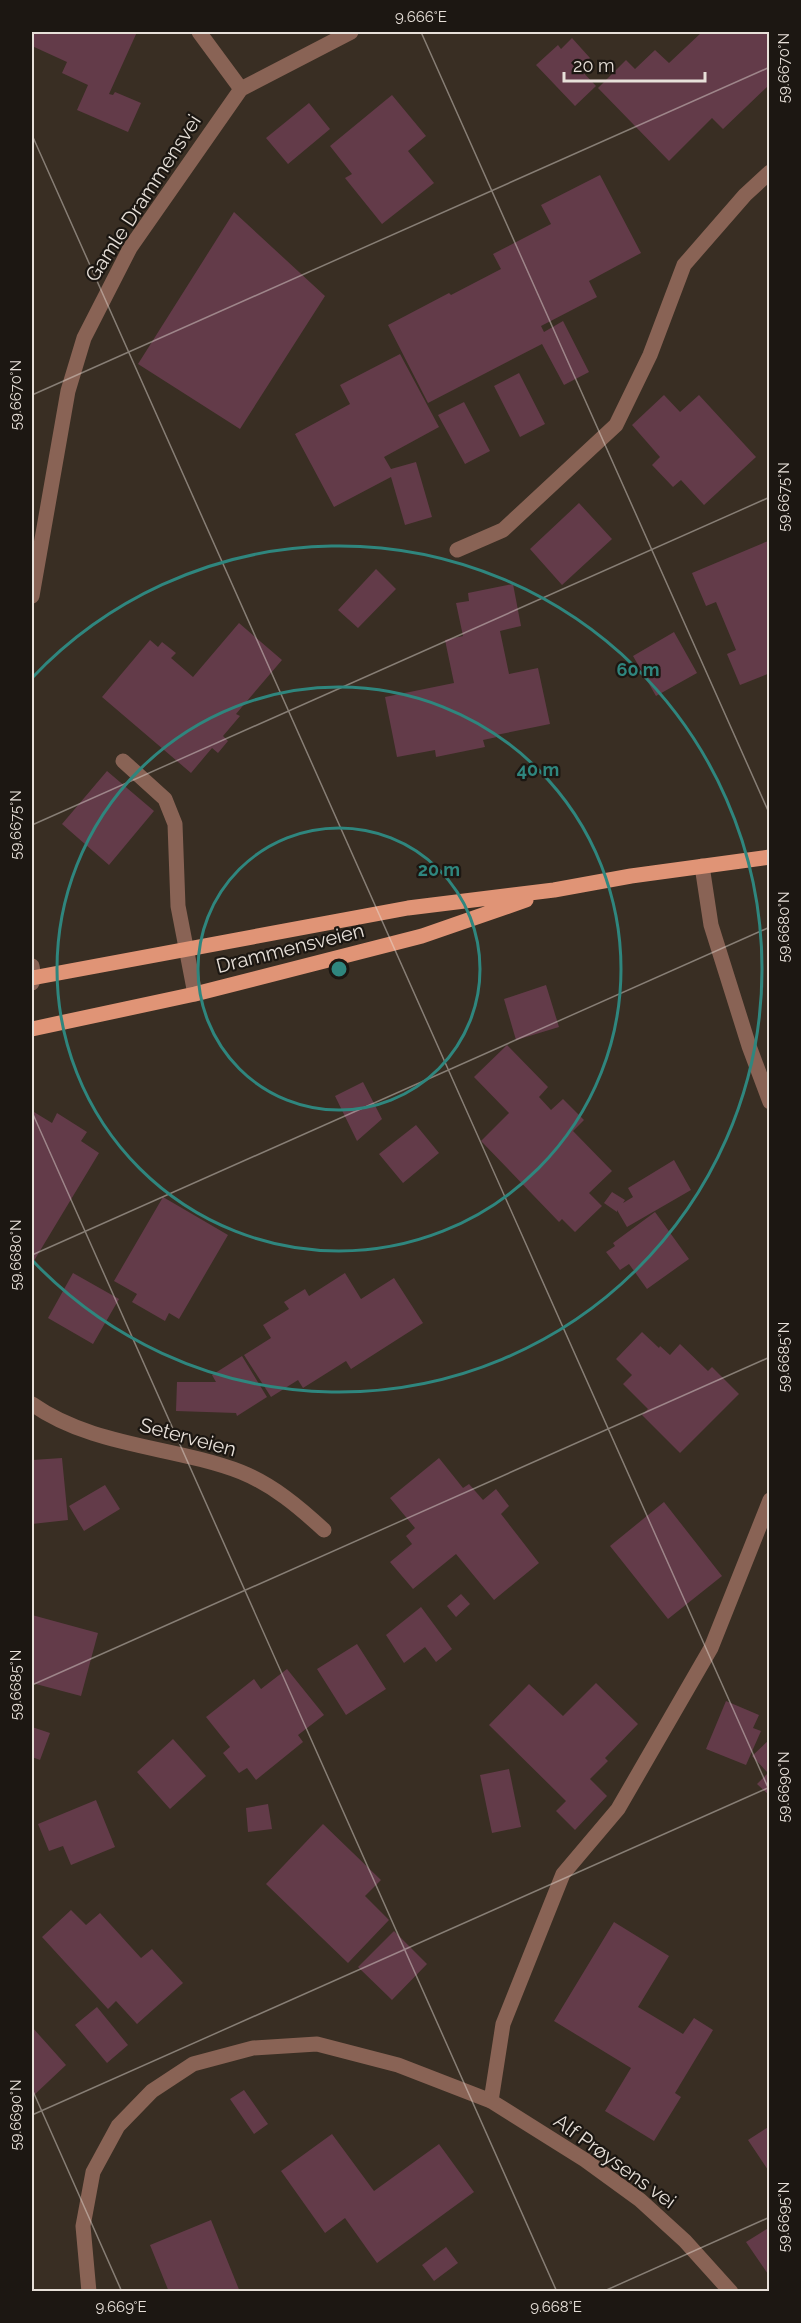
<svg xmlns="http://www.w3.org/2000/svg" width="801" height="2323" viewBox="0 0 801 2323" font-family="Raleway,sans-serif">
	<rect width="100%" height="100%" fill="#392e23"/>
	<path fill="#633b49" d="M32,32H137L109,94L113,95L115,92L141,103L128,132L77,110L88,85L62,73L67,62L32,46Z
		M702,32H770V90L767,87L723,129L712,118L669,161L598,88L626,60L635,69L655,50L669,63Z
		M572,38L590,58L579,68L596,86L575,106L536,65L558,45L561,49Z
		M392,95L426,136L408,151L434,183L382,224L345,178L352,174L330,146Z
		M309,103L330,129L288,164L266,138Z
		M600,175L641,253L589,281L597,297L541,326L544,332L563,321L589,372L564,385L542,344L428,403L388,325L449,293L451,295L501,269L493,254L551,224L541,205Z
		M234,212L325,296L240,429L138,364Z
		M400,354L439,427L384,457L391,469L416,462L432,517L405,525L391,477L334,507L295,434L350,404L340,385Z
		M519,373L545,424L520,437L494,386Z
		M664,395L680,412L699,395L756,457L704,505L681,480L673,487L652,465L660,457L632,425Z
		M464,402L490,451L465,464L438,415Z
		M579,503L612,539L562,585L530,549Z
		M768,541L770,673L740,685L727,654L736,650L716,602L706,606L692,573Z
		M376,569L396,589L358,628L338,610Z
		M513,584L521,626L500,631L509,674L538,668L550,724L496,735L497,737L483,740L485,747L436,757L435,750L397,757L385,697L454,683L445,640L463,636L456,603L469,601L468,593Z
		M239,623L282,660L236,714L240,716L223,736L228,741L218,753L212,748L191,773L102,697L150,640L158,647L162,642L176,653L171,658L193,677Z
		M674,632L697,673L656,696L633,656Z
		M107,771L154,811L109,865L62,824Z
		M546,985L559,1027L516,1040L504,999Z
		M507,1045L548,1087L539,1097L551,1110L563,1099L584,1120L573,1131L612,1171L589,1193L602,1206L575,1232L562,1219L559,1222L481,1141L509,1113L474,1077Z
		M363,1082L382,1119L357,1141L335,1096Z
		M34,1112L52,1123L57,1113L87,1132L81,1141L99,1153L32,1264V1115Z
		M416,1125L439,1153L403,1183L379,1154Z
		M674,1160L691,1190L627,1227L617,1210V1212L604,1203L612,1192L625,1200L623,1203L633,1197L628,1188Z
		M163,1197L228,1235L179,1319L169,1313L165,1321L132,1302L137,1294L114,1281Z
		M655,1212L689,1259L647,1289L629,1264L620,1270L606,1252L615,1246L613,1243Z
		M73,1273L119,1299L93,1344L48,1318Z
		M345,1273L361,1299L394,1278L423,1323L351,1369L346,1361L303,1388L298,1380L271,1397L244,1355L271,1338L263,1325L289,1309L284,1302L305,1289L309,1296Z
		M642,1332L659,1348L660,1346L670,1355L680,1344L708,1371L712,1367L739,1394L680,1453L642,1415L648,1409L623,1384L632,1375L616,1359Z
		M242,1356L267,1397L237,1416L236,1413L176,1411L177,1382H216L212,1375Z
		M62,1458L68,1520L32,1524V1460Z
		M439,1458L463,1488L469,1484L483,1500L496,1489L509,1506L501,1514L539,1563L494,1600L456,1554L413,1589L390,1562L412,1544L406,1536L415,1528L390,1498Z
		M105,1485L120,1509L84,1531L69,1506Z
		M664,1502L722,1576L668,1619L610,1546Z
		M461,1594L470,1604L456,1617L447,1606Z
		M421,1607L452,1649L436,1662L425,1647L404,1663L386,1635Z
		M32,1615L98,1633L81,1696L32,1683Z
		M357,1644L386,1689L346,1715L317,1669Z
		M287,1669L324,1715L298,1735L303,1742L256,1780L247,1768L239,1773L223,1753L230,1747L206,1717L254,1679L261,1689Z
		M596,1683L638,1724L605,1758L608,1761L590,1779L607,1796L575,1830L556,1811L566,1801L489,1725L529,1684L563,1716Z
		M726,1701L759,1715L753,1728L761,1731L746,1765L706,1749Z
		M32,1727L50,1733L40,1760L32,1757Z
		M173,1739L206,1776L170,1809L137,1772Z
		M770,1739V1796L757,1784L768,1773L752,1756Z
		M509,1769L521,1827L492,1833L480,1775Z
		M96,1800L115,1847L71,1865L63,1846L49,1851L38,1824Z
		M268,1804L272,1829L248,1832L246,1808Z
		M323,1824L381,1880L365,1896L389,1920L348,1963L266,1884Z
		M71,1910L86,1925L100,1913L141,1958L152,1949L183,1983L137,2024L116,2001L108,2009L42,1937Z
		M614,1922L669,1956L638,2007L683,2034L694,2018L713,2030L675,2093L681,2097L654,2141L605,2111L631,2068L554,2021Z
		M394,1931L427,1964L392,2000L358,1967Z
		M97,2007L128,2045L107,2063L75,2025Z
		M32,2027L66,2065L32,2097Z
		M244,2090L268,2124L254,2134L230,2099Z
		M770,2126V2173L748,2140Z
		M332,2134L374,2191L439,2144L474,2192L377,2263L345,2218L325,2233L281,2171Z
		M211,2220L240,2292H169L150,2245Z
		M770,2227V2277L746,2242Z
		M446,2247L458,2263L434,2281L422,2265Z"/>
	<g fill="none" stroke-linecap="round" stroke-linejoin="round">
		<path stroke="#896355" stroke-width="15" d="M123,761L165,799L175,824L178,906L195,994"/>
		<path stroke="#896355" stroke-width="15" d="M199,32L241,89
			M457,550L503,530L616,425L650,355L684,265L745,195L770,172
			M32,596L68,391L84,338L130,248L241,89L351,32
			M702,866L711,925L749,1046L770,1102
			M32,966L34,977L32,983
			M32,1404C93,1447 173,1446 241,1472C273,1485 299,1507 324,1530
			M491,2101L503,2024L563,1874L618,1809L711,1648L770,1500
			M89,2292L83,2226L93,2172L118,2126L152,2091L193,2064L253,2048L317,2044L398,2065L491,2101L585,2160L640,2200L685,2241L731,2292"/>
		<path stroke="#e09476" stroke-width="15" d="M32,978L408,908L554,890L631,876L770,857
			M32,1029L195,994L422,936L526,900"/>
	</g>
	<path fill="none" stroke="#e7e0d9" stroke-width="1.5" stroke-opacity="0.45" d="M421,32L770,815M32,135L770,1792M32,395L770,67M32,825L770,497M32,1112L557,2292M32,1255L770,927M32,1685L770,1357M32,2089L122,2292M32,2115L770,1787M602,2292L770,2217"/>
	<g fill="none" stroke="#2f867e" stroke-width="3">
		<circle cx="339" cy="969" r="141"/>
		<circle cx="339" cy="969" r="282"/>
		<path d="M32 678A423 423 0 1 1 32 1260"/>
	</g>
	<g text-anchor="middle" stroke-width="4.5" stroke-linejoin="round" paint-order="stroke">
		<g font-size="20" fill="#e7e0d9" stroke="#1c1712">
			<text transform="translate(143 198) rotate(-57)" y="7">Gamle Drammensvei</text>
			<text transform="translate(290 948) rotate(-14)" y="7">Drammensveien</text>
			<text transform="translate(188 1437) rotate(15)" y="7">Seterveien</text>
			<text transform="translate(615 2161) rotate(36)" y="7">Alf Prøysens vei</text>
		</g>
	</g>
	<circle cx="339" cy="969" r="9" fill="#2f867e" stroke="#1c1712" stroke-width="3"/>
	<g font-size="18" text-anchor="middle" font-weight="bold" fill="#2f867e" stroke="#1c1712" stroke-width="4.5" stroke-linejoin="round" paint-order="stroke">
		<text x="638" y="676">60 m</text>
		<text x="538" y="776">40 m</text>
		<text x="439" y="876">20 m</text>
	</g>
	<rect width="801" height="2323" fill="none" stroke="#1c1712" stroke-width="66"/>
	<path d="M564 72v9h141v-9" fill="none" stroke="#e7e0d9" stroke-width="3"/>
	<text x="573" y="72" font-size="18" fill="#e7e0d9" stroke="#1c1712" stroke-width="4.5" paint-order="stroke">20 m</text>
	<rect x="33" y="33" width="735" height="2257" fill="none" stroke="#e7e0d9" stroke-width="2"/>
	<g font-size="15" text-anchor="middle" fill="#e7e0d9">
		<text x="421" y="22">9.666°E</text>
		<text transform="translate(784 68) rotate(-90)" y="5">59.6670°N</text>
		<text transform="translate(16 395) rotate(-90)" y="5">59.6670°N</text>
		<text transform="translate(784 497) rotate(-90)" y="5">59.6675°N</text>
		<text transform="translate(16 825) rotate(-90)" y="5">59.6675°N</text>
		<text transform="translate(784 927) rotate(-90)" y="5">59.6680°N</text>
		<text transform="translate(16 1255) rotate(-90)" y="5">59.6680°N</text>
		<text transform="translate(784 1357) rotate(-90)" y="5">59.6685°N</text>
		<text transform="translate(16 1685) rotate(-90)" y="5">59.6685°N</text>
		<text transform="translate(784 1787) rotate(-90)" y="5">59.6690°N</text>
		<text transform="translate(16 2115) rotate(-90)" y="5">59.6690°N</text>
		<text transform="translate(784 2217) rotate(-90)" y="5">59.6695°N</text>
		<text x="121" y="2312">9.669°E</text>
		<text x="556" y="2312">9.668°E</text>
	</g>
</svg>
